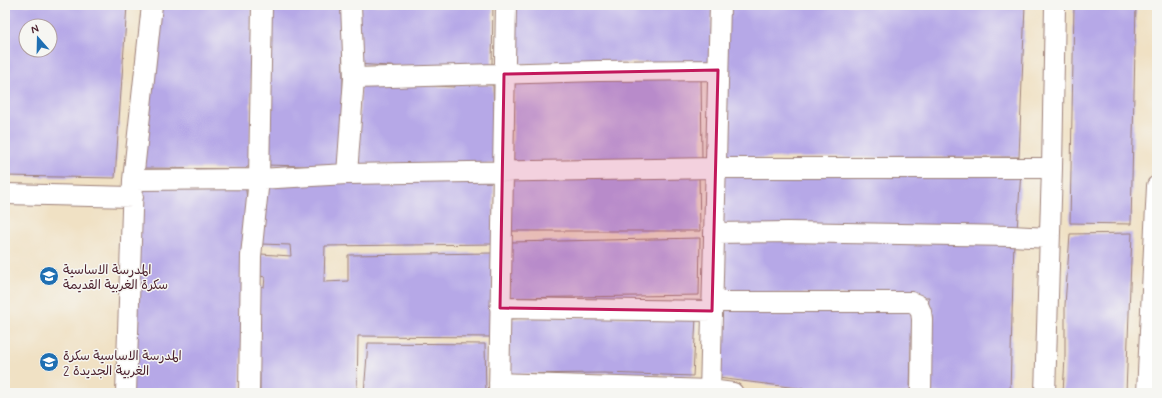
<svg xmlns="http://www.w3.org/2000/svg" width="1162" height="398" viewBox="0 0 1162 398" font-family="Mynerve,'Playpen Sans Arabic',sans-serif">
	<rect width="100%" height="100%" fill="#f6f6f2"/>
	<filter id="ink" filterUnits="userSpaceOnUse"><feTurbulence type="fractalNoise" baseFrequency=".025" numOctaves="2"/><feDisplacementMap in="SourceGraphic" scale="8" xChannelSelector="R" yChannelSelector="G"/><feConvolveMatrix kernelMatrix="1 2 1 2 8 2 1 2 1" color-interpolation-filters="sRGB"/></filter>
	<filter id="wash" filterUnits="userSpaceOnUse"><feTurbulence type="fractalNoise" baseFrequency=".012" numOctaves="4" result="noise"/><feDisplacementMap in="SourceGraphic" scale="16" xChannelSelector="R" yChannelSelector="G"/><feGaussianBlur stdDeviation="0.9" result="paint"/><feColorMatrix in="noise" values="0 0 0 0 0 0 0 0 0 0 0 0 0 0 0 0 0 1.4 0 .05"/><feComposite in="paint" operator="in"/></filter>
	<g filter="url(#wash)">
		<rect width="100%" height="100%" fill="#f0e1c4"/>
		<g id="blocks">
			<path fill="#b6a8e7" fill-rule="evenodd" d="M5,5H127L115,178L5,176ZM26,26H50V50H26Z
				M159,5H252L250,165L245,169L143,168Z
				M266,5H342L344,167L265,165Z
				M355,5H493L492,65L423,68L355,64Z
				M515,5H712L711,62L513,64Z
				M725,5H1025L1019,157L720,158Z
				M1074,5H1136L1131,224L1070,223Z
				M701,75L702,159L512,163L515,78Z
				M361,82L454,87V83L493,85L496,164L356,165Z
				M1021,171L1017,230L718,229L719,174Z
				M699,175L700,231H511V178Z
				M494,178L493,244L325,246L324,282L348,281V255L493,253L492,337L358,336L357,393H260V373L256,367L258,285L264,287L265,277L260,276L261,254L291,256L290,245L261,244L264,180Z
				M141,183L245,184L249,213L240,393H130Z
				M1132,233L1126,393H1063L1065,357V305L1070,234Z
				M700,238L699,295L509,298L511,242Z
				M719,238L1014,239L1010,393H923L929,297L773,293L717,295Z
				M912,304L910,393H837L718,378L717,305Z
				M548,317H696L693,376L604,373L509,374V319Z
				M368,343L485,344L486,393H364Z"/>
		</g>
	</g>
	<g filter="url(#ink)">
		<use href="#blocks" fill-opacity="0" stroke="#9d8078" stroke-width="1"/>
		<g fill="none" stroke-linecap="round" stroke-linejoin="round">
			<g stroke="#9d8078" stroke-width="22">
				<path id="minor" d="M354,78L598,71L718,70
					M347,174L354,78L351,5
					M133,180L259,179L347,174L716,168H1052
					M5,194L133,197
					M714,233L788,232L1011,236L1049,238
					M712,302H911L918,305L921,312L922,319L921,393
					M500,308L712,311
					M499,383L710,390L733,393
					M126,393L133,180L152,5
					M249,393L251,256L259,179L262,5
					M499,393L506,5
					M710,393L720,5
					M1045,393L1052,168L1055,5
					M1147,393L1157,186"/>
			</g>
			<use href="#minor" stroke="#fff" stroke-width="20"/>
		</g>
	</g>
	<path fill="#c2185b" fill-opacity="0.2" stroke="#c2185b" stroke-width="3" stroke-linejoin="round" d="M718,70L712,311L500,308L504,74Z"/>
	<defs>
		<g id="school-disc" transform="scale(1)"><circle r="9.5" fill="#1f6fb2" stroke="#f6f6f2"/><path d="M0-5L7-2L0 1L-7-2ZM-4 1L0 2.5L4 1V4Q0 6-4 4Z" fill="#fff"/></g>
	</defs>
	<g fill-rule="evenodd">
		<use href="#school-disc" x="49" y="276"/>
		<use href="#school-disc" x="49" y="362"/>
	</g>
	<g text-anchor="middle" stroke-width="3" stroke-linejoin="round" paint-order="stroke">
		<g font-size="13" fill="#4a1f2b" stroke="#f6f6f2" text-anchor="start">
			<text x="63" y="274">المدرسة الاساسية<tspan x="63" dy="15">سكرة الغربية القديمة</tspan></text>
			<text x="63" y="360">المدرسة الاساسية سكرة<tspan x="63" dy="15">الغربية الجديدة 2</tspan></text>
		</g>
	</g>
	<rect width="1162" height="398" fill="none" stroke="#f6f6f2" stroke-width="20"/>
	<g transform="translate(38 38) rotate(340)"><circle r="19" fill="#f6f6f2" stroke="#b1a0a2"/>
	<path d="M0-3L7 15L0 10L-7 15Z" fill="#1f6fb2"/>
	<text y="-6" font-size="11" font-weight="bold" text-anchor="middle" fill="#4a1f2b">N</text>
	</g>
</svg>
